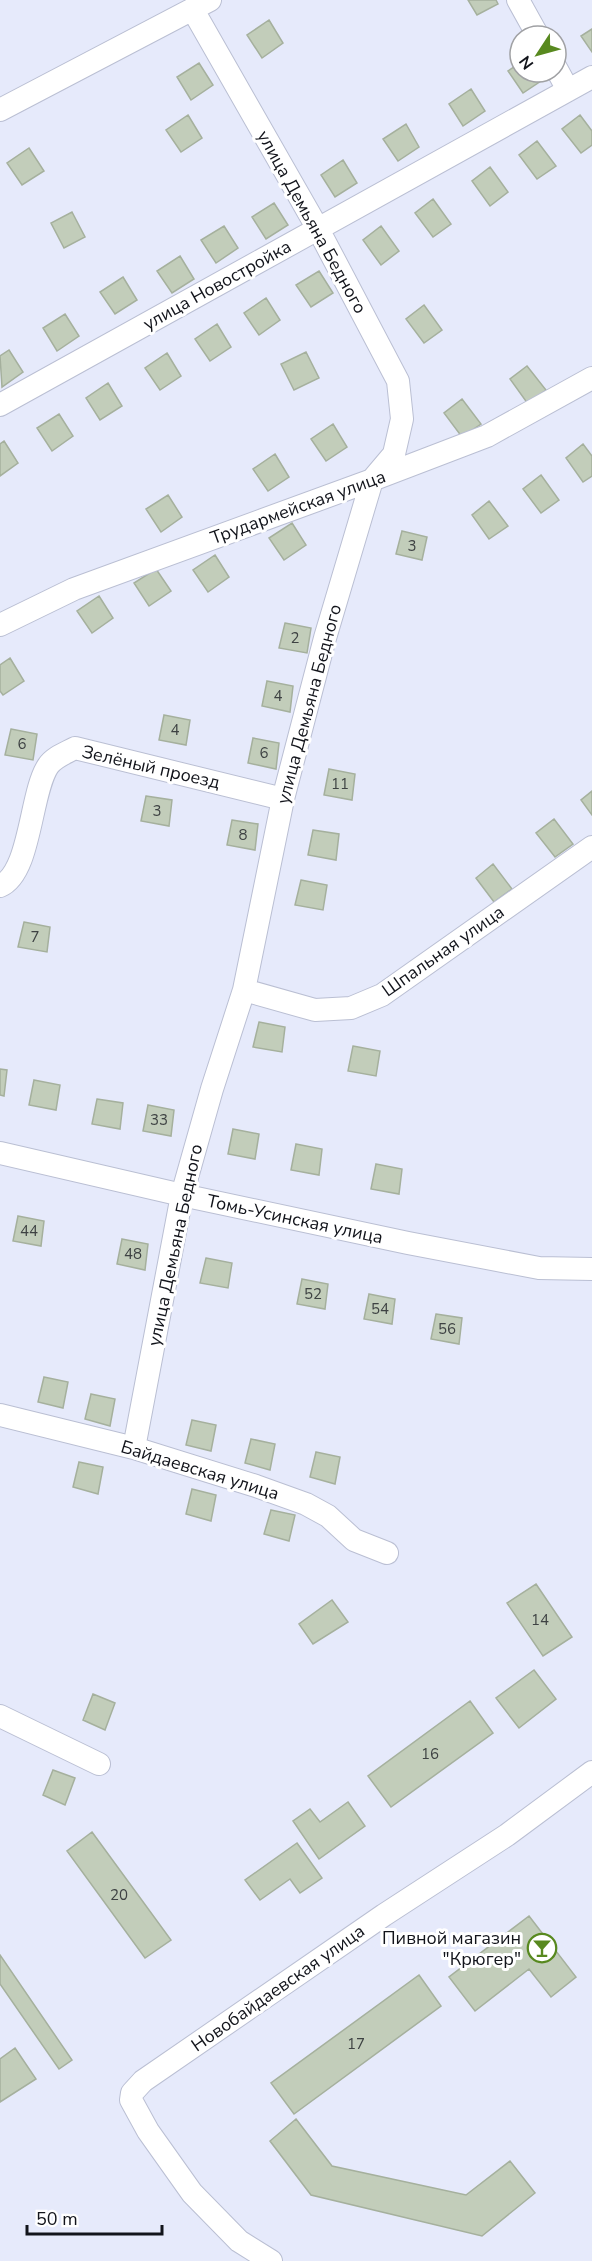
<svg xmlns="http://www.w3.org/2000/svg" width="592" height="2261" viewBox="0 0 592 2261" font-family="'Nunito Sans',sans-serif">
	<rect width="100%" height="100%" fill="#e6eafb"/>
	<path fill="#c2cdba" stroke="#a5b09d" stroke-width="1.5" d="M468,0H496L498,4L477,15Z
		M269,20L283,43L262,58L247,35Z
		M592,29V52L581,36Z
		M199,63L213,85L191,100L177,77Z
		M520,63V72H540L544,79L523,93L508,71Z
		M471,89L485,111L463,126L449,104Z
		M188,115L202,138L181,152L166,130Z
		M580,115L592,131V145L581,153L562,129Z
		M406,124L419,147L398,161L383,139Z
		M537,141L556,166L537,179L519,155Z
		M29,148L44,171L22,185L7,163Z
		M343,160L357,183L335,197L321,175Z
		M490,167L508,192L490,206L472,181Z
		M433,199L451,224L433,237L415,213Z
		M274,203L288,225L266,239L252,217Z
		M72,212L85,237L64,248L51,223Z
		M224,226L238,248L216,263L201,240Z
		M381,226L399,251L381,265L363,240Z
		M180,256L194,279L172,293L157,271Z
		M319,271L333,293L311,307L296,285Z
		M123,277L137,300L115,314L100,292Z
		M266,298L280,320L259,335L244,313Z
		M424,305L442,330L424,343L406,319Z
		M65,314L79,336L57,351L43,328Z
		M217,324L231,347L210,361L195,339Z
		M9,350L23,372L2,387L0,356Z
		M306,352L319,378L294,390L281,364Z
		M167,353L181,376L160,390L145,368Z
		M527,366L546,390L528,404L510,379Z
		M108,383L122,406L100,420L86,398Z
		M462,399L481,424L462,437L444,413Z
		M59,414L73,436L52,451L37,428Z
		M333,424L347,447L326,461L311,439Z
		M4,441L18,463L0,476V444Z
		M583,444L592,456V476L583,482L566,458Z
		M275,454L289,477L268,491L253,469Z
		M541,475L559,500L541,513L523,489Z
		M168,495L182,517L161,532L146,509Z
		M489,501L508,526L489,539L472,515Z
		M292,523L306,545L284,560L269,538Z
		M402,531L427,537L422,560L396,554Z
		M215,555L229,577L208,592L193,570Z
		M156,569L171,591L149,606L134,583Z
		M99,596L113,618L92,633L77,611Z
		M285,623L311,628L307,653L279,648Z
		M10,658L24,681L3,695L0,691V665Z
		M267,681L293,686L290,712L262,706Z
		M164,715L190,720L186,745L159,740Z
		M11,729L37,734L33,760L5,755Z
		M253,738L279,743L276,769L248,763Z
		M329,769L355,774L352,800L324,795Z
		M592,791V815L581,800Z
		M146,796L172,800L169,826L141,821Z
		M554,819L573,844L555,857L536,833Z
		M232,820L258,824L255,850L227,845Z
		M313,830L339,834L336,860L308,855Z
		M493,864L512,889L494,902L476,878Z
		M301,880L327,885L323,910L295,905Z
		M24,922L50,927L47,952L18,947Z
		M259,1022L285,1027L282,1052L253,1047Z
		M353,1046L380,1051L376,1076L348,1071Z
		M0,1069L7,1070L4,1096L0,1095Z
		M34,1080L60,1085L56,1110L29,1105Z
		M97,1099L123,1103L120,1129L92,1124Z
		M148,1105L174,1110L171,1136L143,1131Z
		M233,1129L259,1134L255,1159L228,1154Z
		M296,1144L322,1149L319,1175L291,1170Z
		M376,1164L402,1169L399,1194L371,1189Z
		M18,1216L44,1221L41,1246L13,1241Z
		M122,1239L148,1244L145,1270L117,1264Z
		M206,1258L232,1263L228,1288L200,1283Z
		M302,1279L328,1284L325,1309L297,1304Z
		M369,1294L395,1299L392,1324L364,1319Z
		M436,1314L462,1318L459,1344L431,1339Z
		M44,1377L68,1382L63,1408L38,1402Z
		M91,1394L115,1399L110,1426L85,1419Z
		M192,1420L216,1425L211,1451L186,1445Z
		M251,1439L275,1444L270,1470L245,1463Z
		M316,1452L340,1457L335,1484L310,1477Z
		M79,1462L103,1467L98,1494L73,1487Z
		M192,1489L216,1495L211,1521L186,1514Z
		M271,1510L295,1515L289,1541L264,1534Z
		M536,1584L572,1637L543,1656L507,1603Z
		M332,1600L348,1622L313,1644L299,1624Z
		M534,1670L556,1699L519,1728L496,1698Z
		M93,1694L115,1703L105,1730L83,1720Z
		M470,1701L493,1733L391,1807L368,1776Z
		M53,1770L75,1778L65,1805L43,1795Z
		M348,1802L365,1826L319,1859L293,1821L310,1809L320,1822Z
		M92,1832L171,1940L145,1958L67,1851Z
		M297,1843L322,1878L300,1893L290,1879L260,1900L245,1880Z
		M529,1916L576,1977L551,1997L529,1969L475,2011L449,1977Z
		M0,1955L72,2060L59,2069L0,1984Z
		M419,1975L441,2006L294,2114L271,2083Z
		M15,2048L36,2079L0,2102V2059Z
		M296,2119L332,2166L466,2195L510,2161L535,2193L482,2236L311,2195L270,2141Z"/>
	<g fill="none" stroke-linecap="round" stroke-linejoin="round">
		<g stroke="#babfd3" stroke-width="24">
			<path id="minor" d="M518,0L538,36
				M556,68L568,90
				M0,110L210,0
				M0,405L592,77
				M0,625L74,589L372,480L487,436L592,378
				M0,886C31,873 30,793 48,766C54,757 66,753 75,748L283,799
				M244,990L315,1010L351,1008L382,995L592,847
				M0,1153L182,1195L408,1243L539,1268L592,1269
				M0,1415L134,1448L256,1486L306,1504L328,1516L354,1540L387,1553
				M134,1448L182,1195L212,1089L244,990L283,799L325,638L372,480L394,454L402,419L398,381L318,229L193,10
				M0,1716L99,1764
				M271,2261L239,2241L192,2193L148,2131L131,2100L132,2093L143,2081L384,1915L507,1835L592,1772"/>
		</g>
		<use href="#minor" stroke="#fff" stroke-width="22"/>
	</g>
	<defs>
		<g id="bar-ring" transform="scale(1.5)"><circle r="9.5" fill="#fff" stroke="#58891f" stroke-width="1.5"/><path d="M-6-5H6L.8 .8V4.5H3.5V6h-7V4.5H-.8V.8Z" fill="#58891f"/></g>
	</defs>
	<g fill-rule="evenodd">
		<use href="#bar-ring" x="542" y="1948"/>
	</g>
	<g text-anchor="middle" stroke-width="6" stroke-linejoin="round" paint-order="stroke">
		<g font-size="15" fill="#3e4243">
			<text x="412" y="551">3</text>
			<text x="295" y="643">2</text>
			<text x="278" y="701">4</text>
			<text x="175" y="735">4</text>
			<text x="22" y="749">6</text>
			<text x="264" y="758">6</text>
			<text x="340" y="789">11</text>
			<text x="157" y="816">3</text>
			<text x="243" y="840">8</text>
			<text x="35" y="942">7</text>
			<text x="159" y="1125">33</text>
			<text x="29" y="1236">44</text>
			<text x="133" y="1259">48</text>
			<text x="313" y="1299">52</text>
			<text x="380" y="1314">54</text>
			<text x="447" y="1334">56</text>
			<text x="540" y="1625">14</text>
			<text x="430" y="1759">16</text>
			<text x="119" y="1900">20</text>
			<text x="356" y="2049">17</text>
		</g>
		<g font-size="18" fill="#12141b" stroke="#fff">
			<text transform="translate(312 222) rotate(61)" y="6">улица Демьяна Бедного</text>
			<text transform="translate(217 285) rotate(-29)" y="6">улица Новостройка</text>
			<text transform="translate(298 507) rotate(-20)" y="6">Трудармейская улица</text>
			<text transform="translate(309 704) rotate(-75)" y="6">улица Демьяна Бедного</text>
			<text transform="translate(151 767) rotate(13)" y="6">Зелёный проезд</text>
			<text transform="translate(443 951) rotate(-35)" y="6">Шпальная улица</text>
			<text transform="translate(295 1219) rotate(12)" y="6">Томь-Усинская улица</text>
			<text transform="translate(175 1245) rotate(-78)" y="6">улица Демьяна Бедного</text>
			<text transform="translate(200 1470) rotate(17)" y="6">Байдаевская улица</text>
			<text transform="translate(278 1988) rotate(-35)" y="6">Новобайдаевская улица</text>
		</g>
		<g font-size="18" fill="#12141b" stroke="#fff" text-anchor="end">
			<text x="521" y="1944">Пивной магазин<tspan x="521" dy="21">"Крюгер"</tspan></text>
		</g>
	</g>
	<g transform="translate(538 54) rotate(234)"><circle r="28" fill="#ffffff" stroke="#a0a1a4" stroke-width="1.5"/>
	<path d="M0-4.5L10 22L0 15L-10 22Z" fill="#58891f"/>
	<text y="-9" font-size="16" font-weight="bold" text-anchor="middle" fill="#12141b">N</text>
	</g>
	<path d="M27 2225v9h135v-9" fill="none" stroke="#12141b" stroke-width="3"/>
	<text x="36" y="2225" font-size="18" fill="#12141b" stroke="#ffffff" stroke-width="4.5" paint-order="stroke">50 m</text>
</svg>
